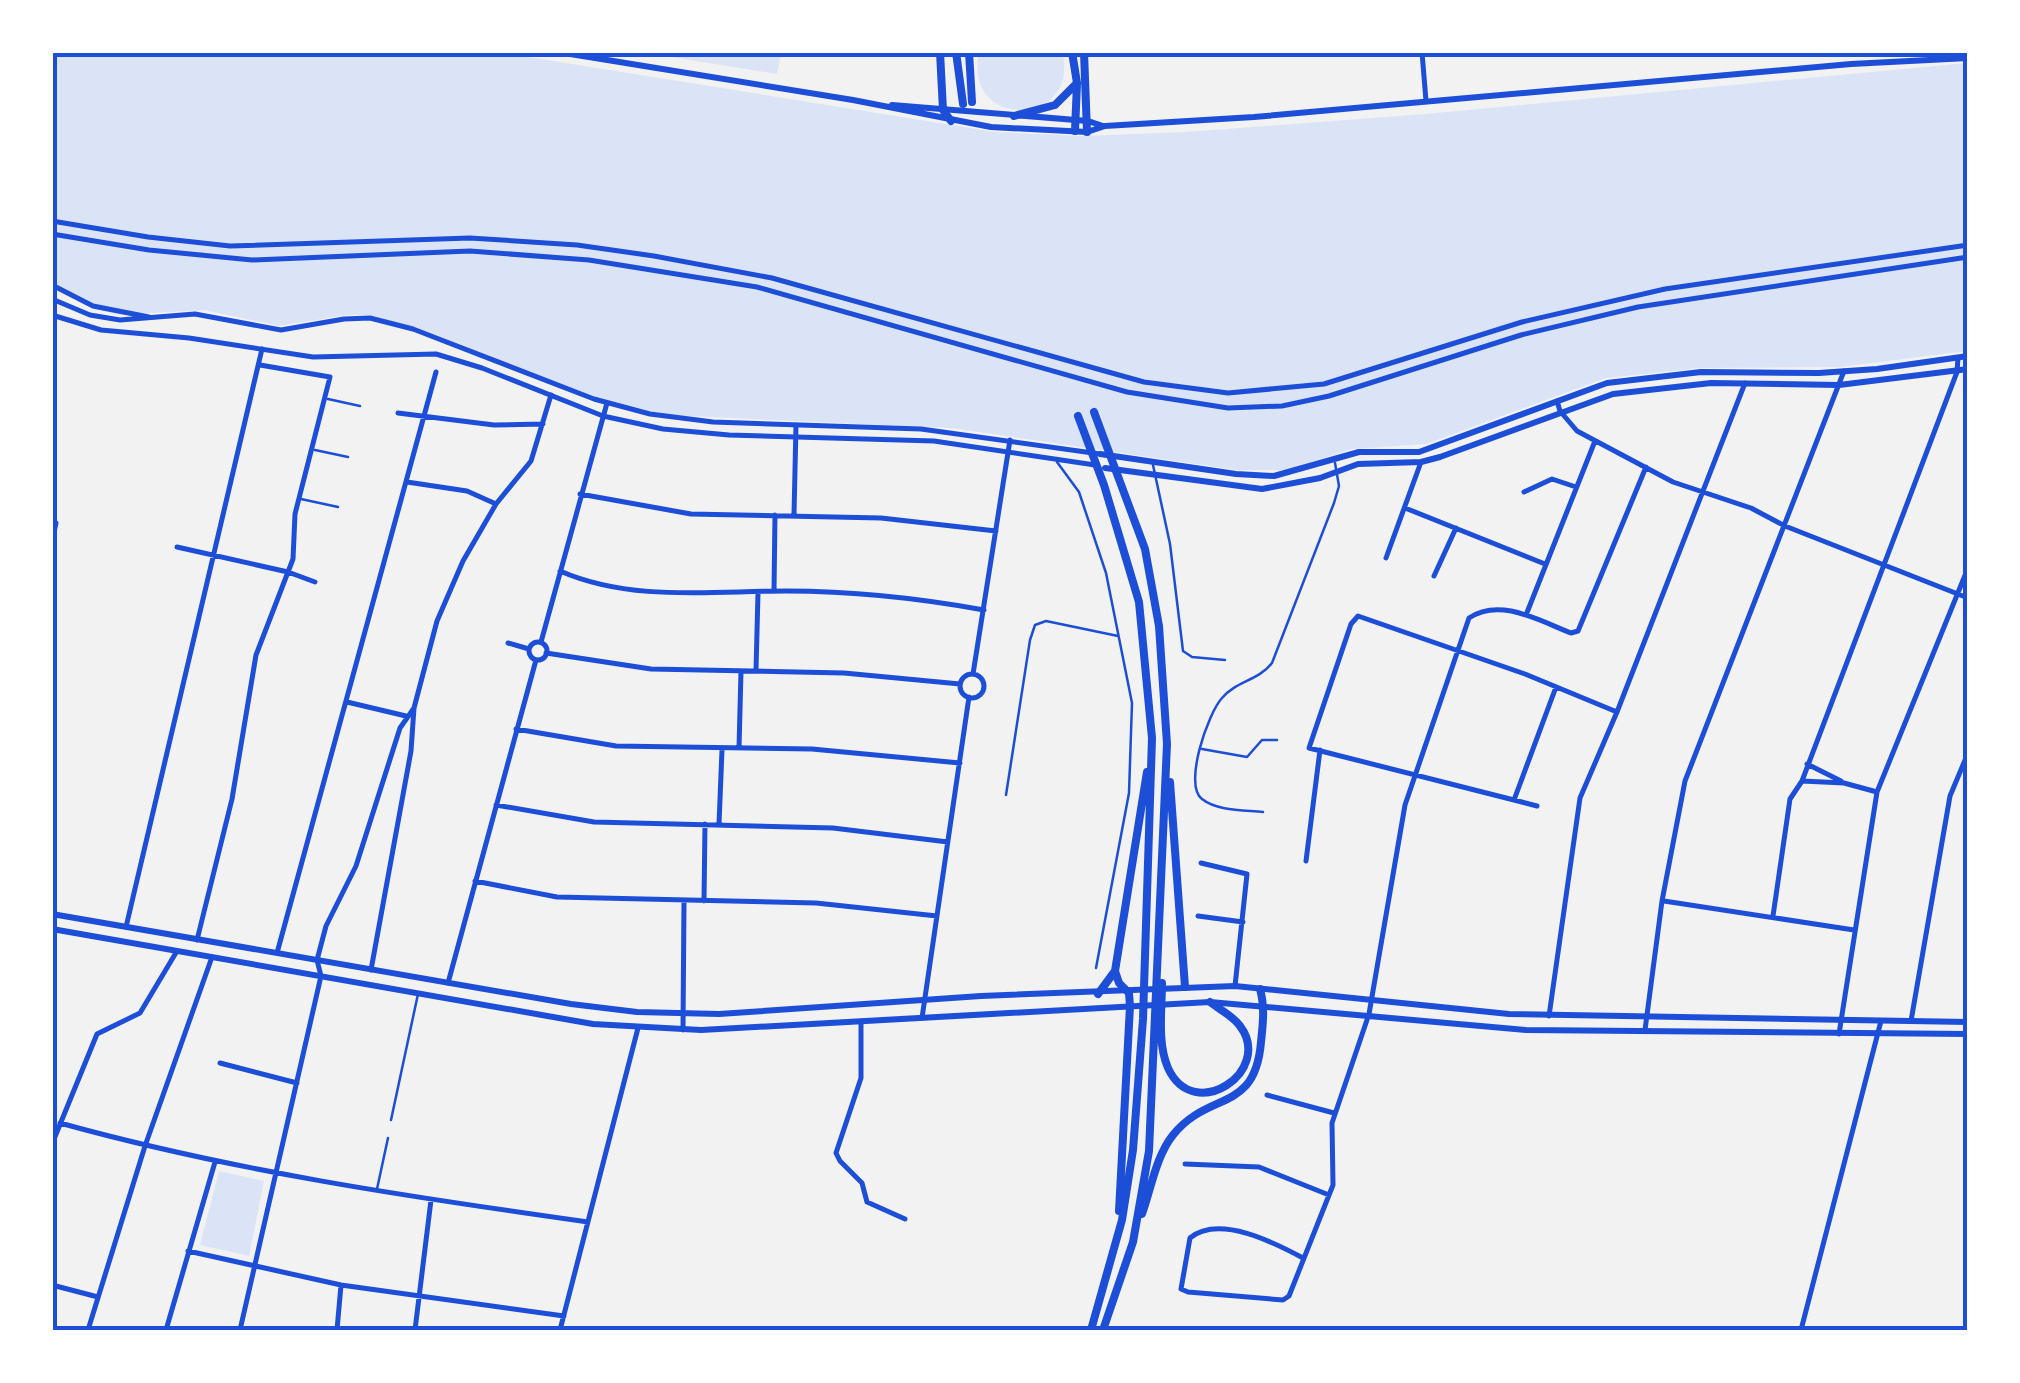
<svg xmlns="http://www.w3.org/2000/svg" width="2020" height="1383" viewBox="0 0 2020 1383" font-family="'Fira Sans Condensed',sans-serif">
	<rect width="100%" height="100%" fill="#f2f2f2"/>
	<path fill="#dbe4f7" d="M1062,52C1082,127 962,131 979,53Z
		M53,53H504L995,132L1082,136L1185,132L1425,114L1967,63V351L1840,367L1700,368L1606,378L1426,444L1352,449L1286,470H1237L951,428L666,415L595,397L429,332L370,315H347L279,326L204,310L119,315L95,309L53,287Z
		M647,53L781,52V53L777,74Z
		M219,1171L264,1181L249,1256L200,1245Z"/>
	<g fill="none" stroke-linecap="round" stroke-linejoin="round">
		<path stroke="#1d4ed8" stroke-width="2.5" d="M328,399L360,406
			M315,450L348,457
			M1057,462L1079,492L1106,573L1132,703L1129,793L1096,968
			M1153,465L1170,544L1183,651L1192,657L1225,660
			M301,499L338,507
			M1202,749L1247,757L1262,740H1277
			M1006,795L1030,640L1035,625L1046,621L1118,636
			M1263,812C1244,810 1217,811 1202,799C1183,785 1208,713 1222,698C1236,681 1258,681 1272,663L1334,503L1339,486L1335,463
			M391,1120L418,994
			M377,1189L388,1138"/>
		<path stroke="#1d4ed8" stroke-width="5" d="M1422,52L1426,101
			M1557,401L1560,411L1577,431L1673,482L1751,508L1785,526L1968,598
			M398,413L494,425L543,424
			M407,482L467,491L496,504
			M1524,492L1552,479L1576,487
			M580,494L691,514L881,518L996,531
			M1405,508L1545,564
			M794,515L796,425
			M52,542L56,523
			M177,547L288,572L315,582
			M1386,558L1421,462
			M560,571C631,602 711,591 786,591C853,591 918,598 984,610
			M1434,576L1456,528
			M774,591L775,515
			M1526,615L1595,441
			M529 651a9 9 0 1 1 18 0a9 9 0 1 1-18 0Z
			M541,642L607,403
			M508,643L529,649
			M546,653L651,669L844,673L960,684
			M756,670L758,593
			M973,674L1010,440
			M960 686a12 12 0 1 1 24 0a12 12 0 1 1-24 0Z
			M1556,687L1514,800L1309,748L1351,624L1358,616L1525,674L1617,712
			M347,702L406,716
			M516,729L616,746L812,749L960,763
			M739,748L741,671
			M1807,764L1841,781
			M1802,781L1844,783L1877,792
			M1514,800L1537,806
			M496,805L594,822L833,828L948,842
			M719,824L722,750
			M1306,861L1320,750
			M1201,863L1247,874L1235,986
			M475,881L557,897L816,903L937,916
			M704,901L705,824
			M1664,901L1854,930
			M1198,916L1243,922
			M1773,916L1790,799L1802,781L1957,372L1958,358
			M126,927L262,349
			M197,940L232,799L256,655L293,559L295,514L330,377L260,365
			M277,953L436,372
			M371,970L411,751L414,708L437,621L463,561L496,504L531,461L551,395
			M448,983L536,660
			M1549,1016L1580,798L1617,712L1745,383
			M922,1018L969,697
			M1911,1021L1950,796L1968,753
			M861,1023V1078L836,1153L840,1161L862,1183L867,1202L905,1219
			M683,1030L684,901
			M1645,1030L1662,901L1685,781L1844,371
			M1839,1034L1877,792L1968,568
			M220,1063L297,1083
			M1267,1095L1334,1113
			M60,1123C233,1171 410,1197 588,1222
			M52,1144L97,1034L140,1013L177,951
			M1185,1164L1259,1167L1329,1195
			M188,1251L341,1285L564,1316
			M1303,1258C1275,1243 1219,1214 1190,1238L1181,1289L1188,1292L1283,1300L1289,1296L1333,1185L1332,1123L1369,1014L1405,805L1469,618C1500,597 1540,621 1571,633L1578,631L1646,467
			M52,1285L98,1297
			M88,1330L145,1146L212,957
			M166,1330L215,1162
			M240,1330L321,976L317,960L326,926L356,866L400,728L414,708
			M337,1330L341,1285
			M415,1330L431,1200
			M560,1330L638,1028
			M1801,1330L1881,1021"/>
		<path stroke="#1d4ed8" stroke-width="5" d="M52,221L148,237L230,246L470,238L577,245L654,256L772,278L1144,382L1228,393L1324,384L1522,322L1665,289L1968,245
			M52,234L149,250L252,260L470,251L589,260L757,287L1127,392L1228,408L1282,406L1329,396L1521,335L1638,307L1968,257
			M52,285L93,306L149,317
			M52,299L90,315L120,320L195,314L281,330L344,319L370,318L413,329L594,399L650,414L713,422L921,429L1100,454
			M52,315L101,330L189,338L313,357L436,354L482,368L603,416L663,429L729,435L934,441L1095,465"/>
		<path stroke="#1d4ed8" stroke-width="6" d="M558,52L853,100L991,127L1087,132L1105,126L1254,117L1851,64L1968,58
			M892,105L1088,121L1103,126
			M1100,454L1236,474L1274,476L1359,452H1419L1607,383L1701,372L1819,373L1877,369L1968,356
			M1105,468L1262,489L1320,478L1358,464L1421,462L1440,457L1613,394L1711,383L1839,385L1968,369
			M52,914L571,1004L637,1012L719,1014L981,996L1235,986L1509,1014L1968,1022
			M52,929L593,1024L701,1030L1210,1002L1526,1030L1968,1034"/>
		<path stroke="#1d4ed8" stroke-width="8" d="M940,52L943,110L951,121
			M956,52L963,104
			M969,52L972,102
			M1072,52L1077,83L1075,131
			M1084,52L1087,132
			M1014,116L1055,105L1077,83
			M1094,412L1145,549L1159,626L1167,744L1149,1151L1133,1242L1103,1330
			M1078,416L1104,485L1139,602L1152,738L1143,1019L1133,1150L1122,1220L1091,1330
			M1170,782L1185,987
			M1115,971L1119,983L1129,993L1130,1006L1119,1211
			M1162,983C1162,1009 1157,1043 1168,1068C1194,1125 1274,1071 1240,1026C1232,1015 1220,1010 1210,1002
			M1098,994L1115,971L1147,772
			M1142,1214C1151,1189 1156,1156 1173,1135C1209,1090 1255,1114 1261,1042C1263,1023 1265,1007 1260,989"/>
	</g>
	<rect width="2020" height="1383" fill="none" stroke="#ffffff" stroke-width="110"/>
	<rect x="55" y="55" width="1910" height="1273" fill="none" stroke="#1d4ed8" stroke-width="4"/>
</svg>
